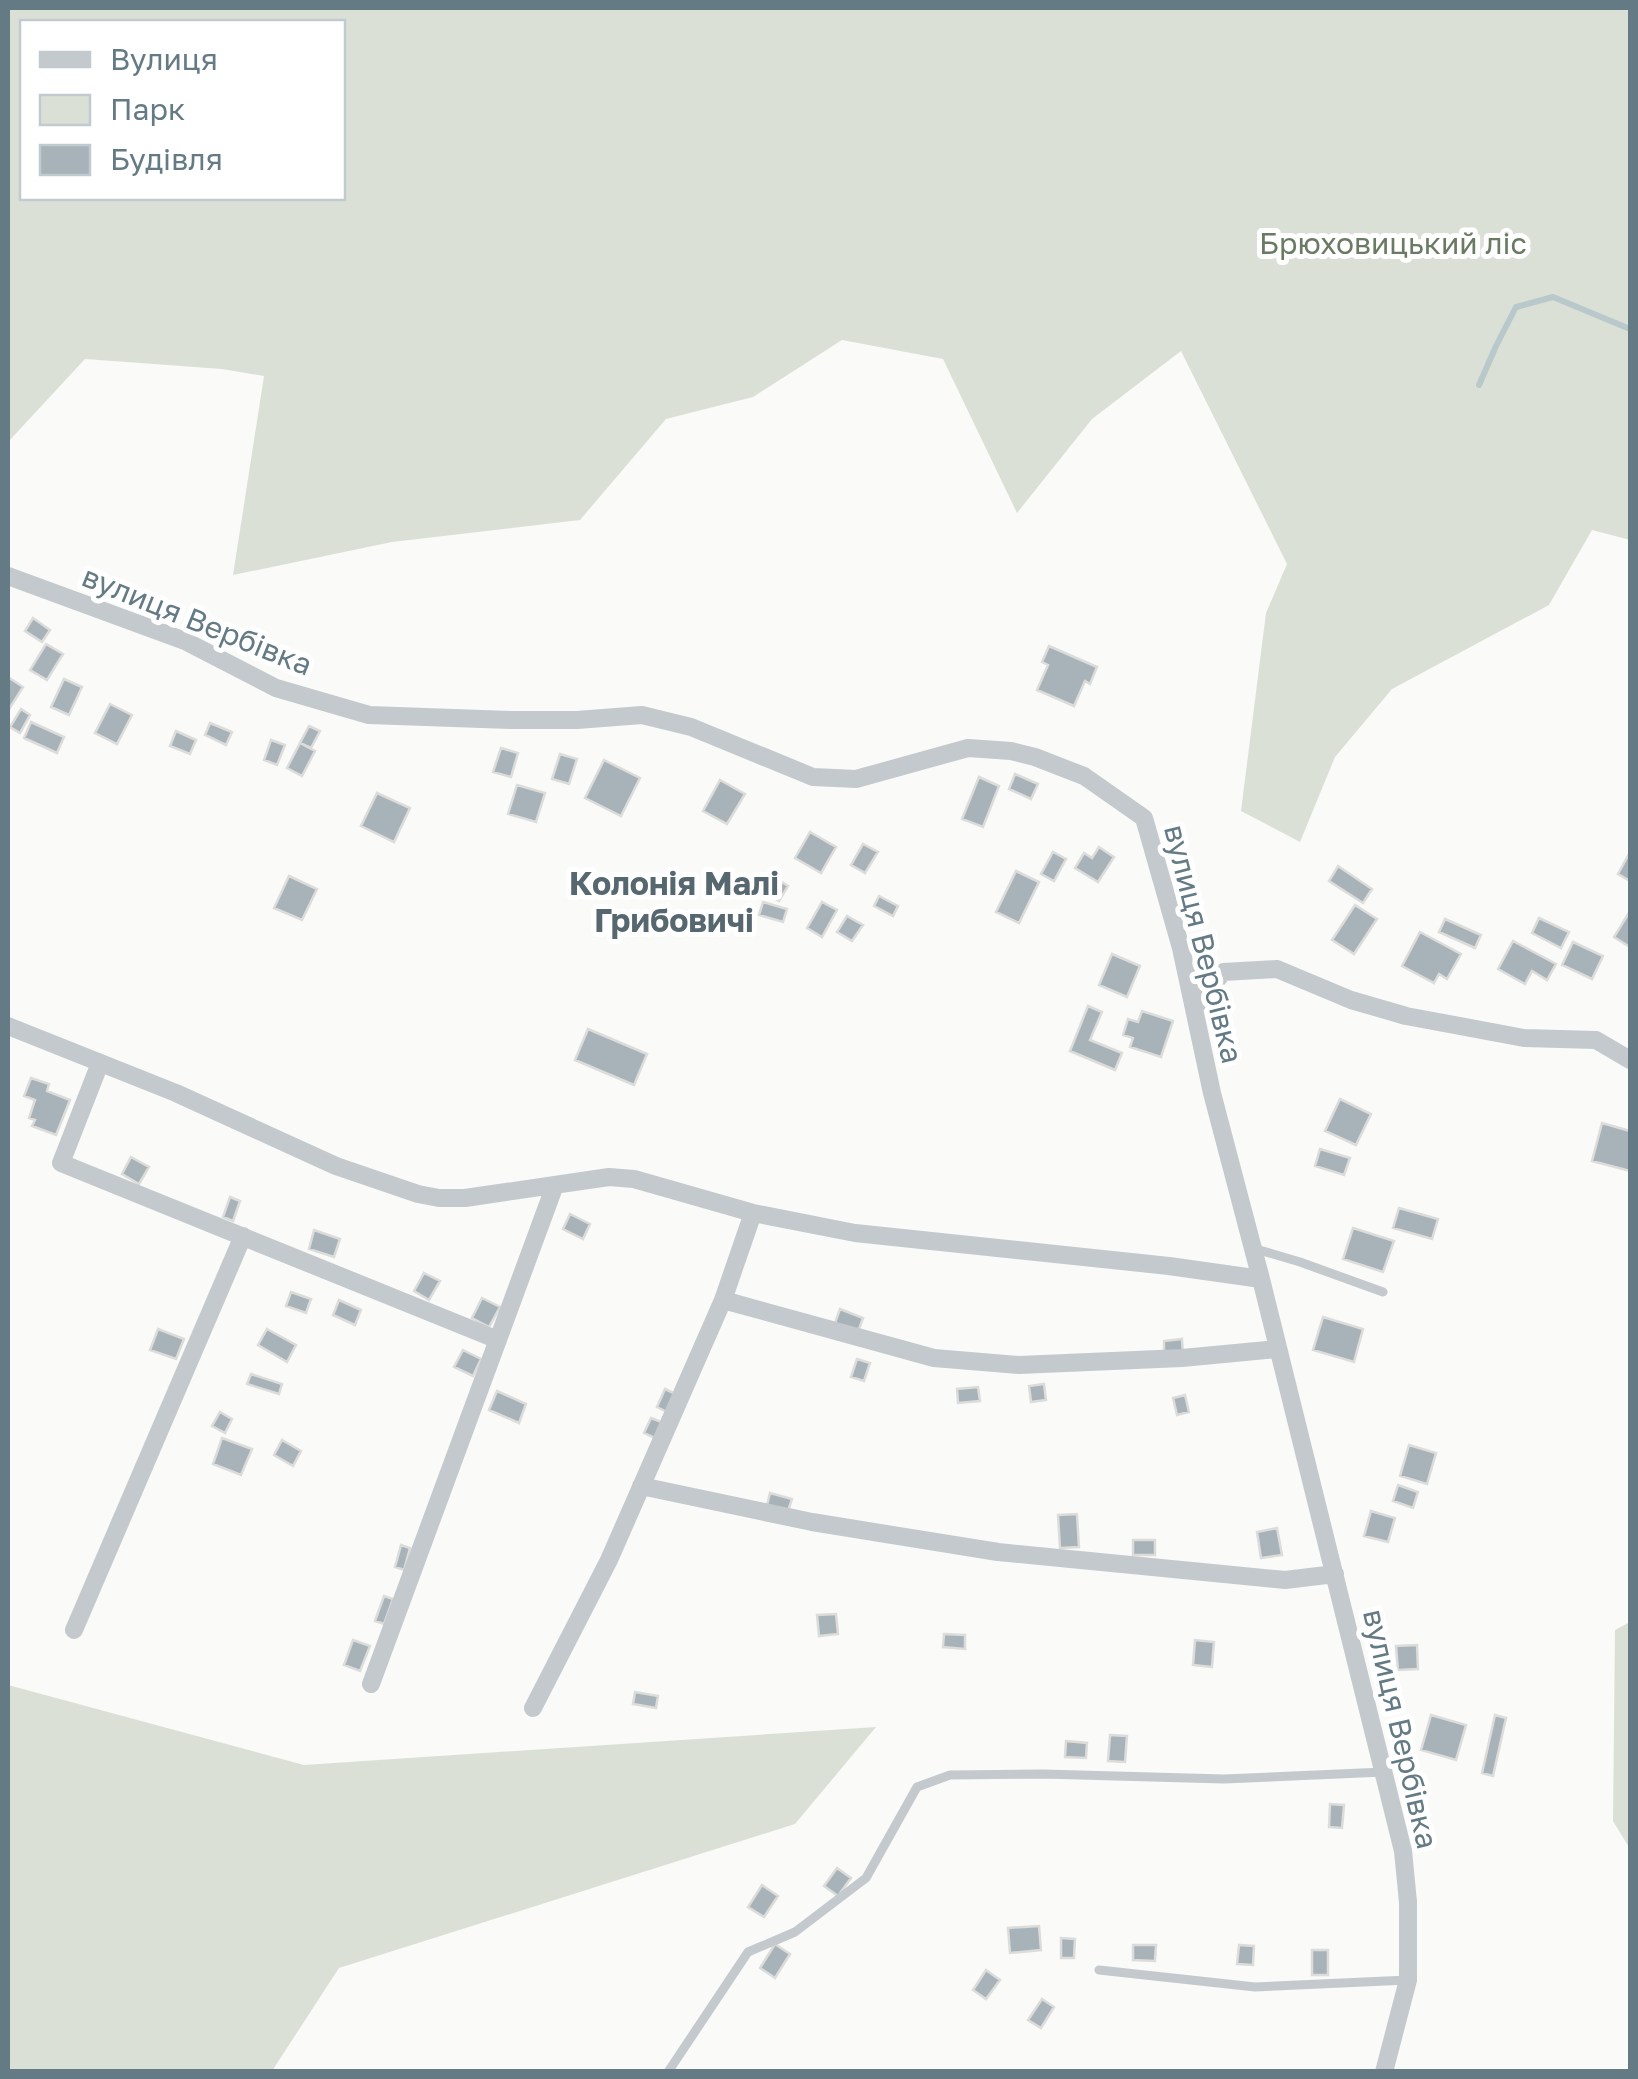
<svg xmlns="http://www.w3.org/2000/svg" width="1638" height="2079" viewBox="0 0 1638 2079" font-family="'Golos Text',sans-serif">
	<rect width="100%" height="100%" fill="#fafaf8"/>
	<path fill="#dbe0d7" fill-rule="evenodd" d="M8,8H1630V540L1592,530L1549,605L1392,689L1335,757L1300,842L1241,811L1266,613L1287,564L1181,351L1092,419L1017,513L943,359L842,340L753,397L666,419L580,520L392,542L233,575L264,376L222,369L85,359L8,442ZM22,22H342V198H22Z
		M1630,1622V1849L1613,1821L1615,1630Z
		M8,1685L304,1765L876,1727L795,1824L339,1968L272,2071L8,2072Z"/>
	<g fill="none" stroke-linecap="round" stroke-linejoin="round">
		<path stroke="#b9c8ca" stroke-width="6" d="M1479,385L1496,346L1516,307L1553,297L1630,329"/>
	</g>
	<path fill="#a7b3b8" stroke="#dcdcda" stroke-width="2.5" d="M33,618L50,630L42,642L25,631Z
		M46,644L63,654L47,680L30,670Z
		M1049,646L1097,667L1090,684L1085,681L1074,706L1037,690L1048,665L1042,662Z
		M8,677L23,687L8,711Z
		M64,679L82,687L69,715L51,707Z
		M110,704L132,715L117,744L95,733Z
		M21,709L30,715L20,733L10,727Z
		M31,722L64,737L57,753L24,738Z
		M210,723L232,732L226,745L205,735Z
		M309,726L320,731L311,748L300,743Z
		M176,731L196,740L190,754L170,746Z
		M271,740L285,745L277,765L264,760Z
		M300,743L315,751L302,776L287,768Z
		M501,748L518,753L511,777L493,772Z
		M560,754L577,759L569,784L552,779Z
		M604,760L640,778L621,816L585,798Z
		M1015,774L1038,784L1031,799L1009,789Z
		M979,777L999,786L983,827L962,819Z
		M720,780L745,794L727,824L703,811Z
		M517,785L545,793L536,822L508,814Z
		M377,793L410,808L394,842L361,826Z
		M810,832L836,847L821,873L795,858Z
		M863,844L878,852L865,873L851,865Z
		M1099,847L1114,857L1098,882L1075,868L1084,853L1092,858Z
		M1053,852L1066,859L1054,881L1041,874Z
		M1630,852V881L1618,874Z
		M1338,866L1372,889L1363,903L1329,881Z
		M1016,871L1039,882L1019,923L996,912Z
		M289,876L317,889L302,920L274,908Z
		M777,879L788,886L779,901L768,894Z
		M879,896L898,906L893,916L874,906Z
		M763,902L787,909L783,922L759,915Z
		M822,902L837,910L822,937L807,928Z
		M1355,905L1377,919L1354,954L1332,940Z
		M1630,911V947L1614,937Z
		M847,916L863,925L852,941L837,932Z
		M1539,918L1569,932L1561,948L1532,933Z
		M1445,919L1481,935L1475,948L1439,932Z
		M1420,932L1461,954L1447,979L1439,974L1434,983L1402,966Z
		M1513,941L1556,964L1547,980L1532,971L1525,984L1498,969Z
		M1573,942L1603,956L1592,979L1562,965Z
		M1112,954L1140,966L1127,997L1099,985Z
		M1088,1006L1102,1012L1090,1040L1122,1053L1115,1070L1070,1051Z
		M1142,1011L1173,1021L1161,1057L1130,1047L1133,1038L1123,1035L1128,1019L1138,1022Z
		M588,1029L647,1054L634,1085L575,1060Z
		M31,1078L49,1084L47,1091L70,1100L56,1135L32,1126L35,1120L29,1118L35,1100L24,1096Z
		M1340,1099L1371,1114L1356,1145L1325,1131Z
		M1602,1123L1630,1131V1171L1592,1161Z
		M1320,1149L1350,1158L1344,1175L1315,1166Z
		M131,1157L149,1167L139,1184L122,1174Z
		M230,1197L240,1201L233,1221L223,1217Z
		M1399,1208L1438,1219L1432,1239L1393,1228Z
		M570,1214L590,1224L583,1239L563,1229Z
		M1353,1228L1394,1241L1383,1272L1343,1259Z
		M314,1230L340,1239L334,1257L309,1249Z
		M424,1273L440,1281L429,1300L414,1291Z
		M291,1292L311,1299L306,1313L286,1306Z
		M482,1298L500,1307L489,1327L472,1318Z
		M339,1300L361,1310L355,1325L333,1315Z
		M840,1309L863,1318L858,1332L835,1323Z
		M1323,1317L1363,1329L1354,1362L1313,1350Z
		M158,1329L184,1339L176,1359L150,1350Z
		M267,1329L296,1345L287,1362L258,1345Z
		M1182,1339L1183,1354L1164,1355V1341Z
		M463,1350L481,1359L473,1376L454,1367Z
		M857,1359L870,1363L864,1381L851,1377Z
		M251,1374L282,1384L279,1394L247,1384Z
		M1044,1384L1046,1400L1031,1402L1029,1386Z
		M978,1387L980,1401L958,1403L957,1389Z
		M665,1389L678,1395L669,1413L657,1407Z
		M497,1391L526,1404L519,1423L489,1410Z
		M1185,1395L1189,1412L1177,1415L1173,1398Z
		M220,1412L232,1419L225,1433L212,1426Z
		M651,1418L664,1423L657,1439L644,1433Z
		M222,1438L252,1449L241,1475L213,1464Z
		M282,1440L301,1451L293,1466L274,1455Z
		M1409,1445L1436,1453L1427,1484L1400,1476Z
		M1398,1485L1418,1492L1413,1508L1393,1501Z
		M770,1493L792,1499L788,1511L767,1505Z
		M1371,1511L1395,1518L1388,1542L1364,1536Z
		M1077,1514L1079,1547L1060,1548L1058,1515Z
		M1277,1528L1282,1555L1261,1558L1257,1532Z
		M1133,1540H1155V1555H1133Z
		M401,1545L410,1548L404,1570L395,1567Z
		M384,1596L393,1599L384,1624L375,1621Z
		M836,1614L838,1634L819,1636L817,1615Z
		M944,1634L965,1635V1649L943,1647Z
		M353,1640L370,1646L360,1671L344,1665Z
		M1195,1640L1214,1642L1212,1667L1193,1665Z
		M1417,1645L1418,1669L1398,1670L1396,1646Z
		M635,1692L658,1696L656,1708L633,1704Z
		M1431,1715L1466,1725L1456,1760L1421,1750Z
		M1495,1715L1506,1718L1493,1776L1482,1773Z
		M1110,1735L1127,1736L1125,1762L1108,1761Z
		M1066,1741L1087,1743L1086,1758L1065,1757Z
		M1330,1804L1344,1805L1342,1828L1329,1827Z
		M837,1868L851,1878L838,1896L824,1886Z
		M762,1885L778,1896L764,1917L748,1907Z
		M1039,1926L1041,1950L1010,1953L1008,1928Z
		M1061,1938L1075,1939L1074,1958H1061Z
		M775,1944L790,1954L775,1978L760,1968Z
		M1133,1945H1156L1155,1961L1133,1960Z
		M1239,1945L1254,1946L1253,1965L1237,1964Z
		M1312,1950H1328V1975H1312Z
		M986,1970L1000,1980L986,1999L973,1990Z
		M1042,1999L1054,2007L1041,2028L1028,2020Z"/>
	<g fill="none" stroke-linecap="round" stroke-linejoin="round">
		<path stroke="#c3c9cc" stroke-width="9" d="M1256,1249L1300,1262L1383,1292
			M1099,1970L1255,1987L1408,1980
			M668,2072L748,1952L795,1932L866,1878L917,1787L950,1775L1043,1774L1224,1779L1384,1772"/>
		<path stroke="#c3c9cc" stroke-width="18" d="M8,576L185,641L276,688L369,715L510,720H577L642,715L691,727L813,777L856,779L968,748L1011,751L1035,757L1084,776L1144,818L1181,948L1212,1093L1261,1279L1403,1851L1408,1902V1980L1384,2072
			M1194,1008L1223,972L1277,969L1351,1000L1406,1016L1524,1038L1596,1040L1630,1060
			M8,1026L176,1093L336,1166L418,1194L439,1198H465L609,1177L634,1179L753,1213L855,1233L1169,1266L1261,1279
			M100,1063L61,1163L498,1340
			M723,1300L934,1358L1019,1365L1182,1358L1278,1349
			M641,1486L812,1522L998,1552L1285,1580L1335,1574
			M74,1630L243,1236
			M371,1684L555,1185
			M533,1708L609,1560L723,1300L753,1213"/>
	</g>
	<g text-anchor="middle" stroke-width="10" stroke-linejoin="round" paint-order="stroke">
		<g font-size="30" fill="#6a7b63" stroke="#fff">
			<text x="1393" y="254">Брюховицький ліс</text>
		</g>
		<g font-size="30" fill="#647a84" stroke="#fff">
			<text transform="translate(197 621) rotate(22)" y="10">вулиця Вербівка</text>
			<text transform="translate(1203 944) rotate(76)" y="10">вулиця Вербівка</text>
			<text transform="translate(1400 1729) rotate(77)" y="10">вулиця Вербівка</text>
		</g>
		<g font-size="32" font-weight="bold" fill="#56676f" stroke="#fff">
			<text x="674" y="895">Колонія Малі<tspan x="674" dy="37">Грибовичі</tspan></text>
		</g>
	</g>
	<rect width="1638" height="2079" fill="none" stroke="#647a84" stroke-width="20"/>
	<rect x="20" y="20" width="325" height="180" fill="#ffffff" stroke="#c1cace" stroke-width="2.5"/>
	<rect x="40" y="52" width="50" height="15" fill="#c3c9cc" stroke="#c1cace" stroke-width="2.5"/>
	<text x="110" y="70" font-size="30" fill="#647a84">Вулиця</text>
	<rect x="40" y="95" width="50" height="30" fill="#dbe0d7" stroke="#c1cace" stroke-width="2.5"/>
	<text x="110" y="120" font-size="30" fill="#647a84">Парк</text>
	<rect x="40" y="145" width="50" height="30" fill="#a7b3b8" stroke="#c1cace" stroke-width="2.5"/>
	<text x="110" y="170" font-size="30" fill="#647a84">Будівля</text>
</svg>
